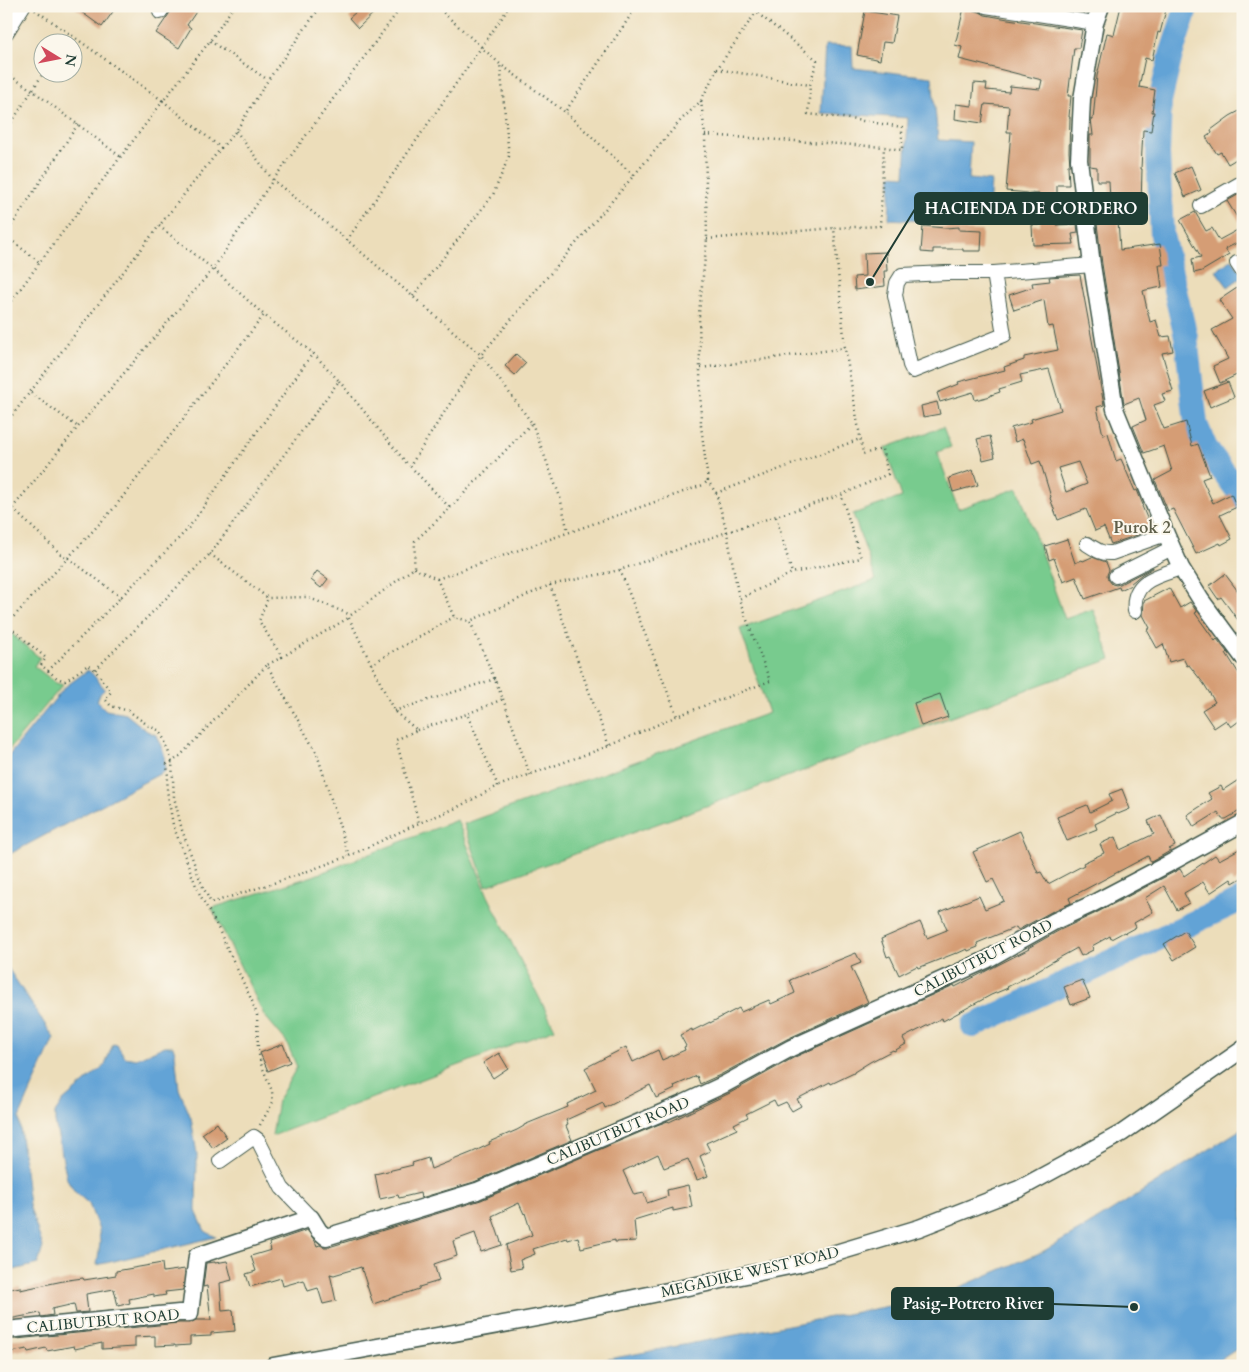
<svg xmlns="http://www.w3.org/2000/svg" width="1249" height="1372" viewBox="0 0 1249 1372" font-family="Cardo,serif">
	<rect width="100%" height="100%" fill="#fbf7ec"/>
	<filter id="ink" filterUnits="userSpaceOnUse"><feTurbulence type="fractalNoise" baseFrequency=".02" numOctaves="2"/><feDisplacementMap in="SourceGraphic" scale="10" xChannelSelector="R" yChannelSelector="G"/><feConvolveMatrix kernelMatrix="1 2 1 2 8 2 1 2 1" color-interpolation-filters="sRGB"/></filter>
	<filter id="wash" filterUnits="userSpaceOnUse"><feTurbulence type="fractalNoise" baseFrequency=".0096" numOctaves="4" result="noise"/><feDisplacementMap in="SourceGraphic" scale="20" xChannelSelector="R" yChannelSelector="G"/><feGaussianBlur stdDeviation="1.12" result="paint"/><feColorMatrix in="noise" values="0 0 0 0 0 0 0 0 0 0 0 0 0 0 0 0 0 1.4 0 .05"/><feComposite in="paint" operator="in"/></filter>
	<g filter="url(#wash)">
		<rect width="100%" height="100%" fill="#ecddba"/>
		<path fill="#78cb8e" stroke="#4c8461" d="M943,427L951,447L937,452L958,509L1018,488L1065,619L1093,609L1111,659L486,886L464,824L769,713L740,629L876,580L853,514L902,497L885,448Z
			M6,629L40,658L34,666L56,683L63,685L6,753Z
			M457,820L488,896L555,1029L272,1136L278,1100L297,1067L286,1041L264,1015L212,908L313,876Z"/>
		<path fill="#62a3d6" stroke="#407085" d="M825,45L852,46L853,68L932,77L938,140L971,142L969,179L991,181L988,225L889,219L891,175L905,176L908,118L821,113Z
			M1232,259L1243,276L1228,287L1216,271Z
			M88,670C95,675 99,683 105,689L100,694L97,701L106,710L126,714L147,731L156,735L164,753L165,771L6,856V759L65,687Z
			M6,965L54,1038L19,1118L29,1205L43,1247L38,1264L6,1272Z
			M113,1044L117,1045L125,1057L136,1059L165,1046H173L175,1053L179,1089L191,1118L197,1154L196,1211L205,1231L216,1237L97,1265L100,1243L99,1230L89,1204L75,1192L67,1179L55,1122V1113L63,1101L105,1065Z
			M1243,1128V1345L1211,1366H572L889,1306L953,1290L1042,1252L1086,1227Z"/>
		<g fill="none" stroke-linecap="round" stroke-linejoin="round">
			<path stroke="#62a3d6" stroke-width="24" d="M1187,6L1171,55L1160,101L1158,154L1162,235L1186,337L1196,424L1206,448L1243,498
				M973,1026L1243,899"/>
		</g>
		<g id="blocks">
			<path fill="#d59d74" fill-rule="evenodd" d="M73,6H117L102,27Z
				M173,6H200L187,25L191,28L179,48L156,33L171,11Z
				M363,6H381L358,28L349,18Z
				M1121,6H1167L1160,33L1158,32L1152,60L1145,58L1139,87L1155,90L1152,112H1154L1151,131L1143,130L1141,169H1142L1141,207L1146,206V218L1118,220L1120,250L1160,244L1163,265H1159L1162,287L1146,290L1143,291L1150,322L1156,320L1161,337L1170,336L1173,351L1162,353L1173,391L1162,394L1165,401L1154,405L1164,429L1186,422L1192,446L1198,444L1210,476L1202,479L1213,503L1231,494L1237,507L1220,515L1232,539L1221,545L1220,543L1196,554L1173,509L1168,511L1155,480L1172,471L1164,446L1144,453L1133,426L1146,420L1139,398L1124,404L1102,264L1097,224H1100V217H1111L1109,181H1097V167L1090,166V135H1093L1091,119L1093,120L1097,76L1107,33L1114,35Z
				M964,8L980,12L985,15L1008,19L1082,30L1079,48H1074L1068,96H1071L1069,117H1070L1069,152L1070,165H1068L1069,185H1057V225L1077,224L1078,233L1072,234L1074,244L1033,245L1032,225H1040V194L1006,191L1011,132H1007L1009,106L985,104L982,123L955,119L956,104L972,106L974,83L987,84L986,90L1009,92L1010,86L1040,89L1042,80L959,59L962,47L955,45Z
				M865,11L897,16L892,43L883,42L880,60L857,55Z
				M1243,109V155L1228,164L1221,152L1217,154L1206,137L1212,133L1211,130L1230,116Z
				M1191,166L1201,190L1185,197L1175,173Z
				M1243,192V227L1227,201Z
				M1195,212L1206,231L1212,228L1219,240L1243,227V240L1225,249L1229,255L1202,271L1194,273L1192,259L1201,257L1180,220Z
				M923,226L945,228L959,227V230L982,231L981,251H963V249H933V253L921,252Z
				M886,252L887,271H884L885,286L855,290L854,277L865,276L864,253Z
				M1080,275L1104,405L1097,407L1103,435L1108,433L1116,461L1121,459L1135,491L1137,490L1143,505L1142,506L1152,530L1111,544L1104,527L1095,531L1086,509L1058,520L1050,498L1051,497L1040,461L1032,464L1023,439L1015,442L1011,428L1032,422L1031,419L1061,410L1049,369L1020,375L1022,382L999,389L1000,392L991,395V396L975,400L973,392L940,402L937,393L959,384L958,382L1005,370L1004,367L1024,360V357L1058,350L1053,326L1048,327L1044,300L1014,310L1009,295L1033,287L1032,283L1050,281L1049,277ZM1078,462L1087,484L1066,492L1058,468Z
				M1243,284V372L1220,383L1213,366L1228,359L1212,330L1232,319L1219,300Z
				M516,354L526,363L515,375L505,366Z
				M1228,382L1234,397L1210,407L1204,391Z
				M937,402L940,414L923,417L921,406Z
				M990,436L995,457L983,460L977,439Z
				M973,470L978,485L953,492L949,478Z
				M1067,539L1075,563L1082,560L1083,561L1092,557L1106,562L1109,570L1107,575L1108,579L1112,584L1116,585L1120,584L1153,567V568L1142,574L1130,584L1131,585L1120,590L1119,587L1085,599L1076,577L1063,582L1054,558L1049,560L1045,546Z
				M317,571L328,579L321,588L311,580Z
				M1225,574L1243,598V627L1221,597L1218,599L1209,586Z
				M1169,588L1180,608L1190,602L1197,612L1195,613L1215,641L1217,639L1227,652L1226,653L1243,680V718L1231,727L1226,720L1214,728L1202,710L1215,702L1204,684L1189,665L1187,666L1183,658L1169,662L1163,644L1157,648L1147,630L1150,628L1143,615L1144,601Z
				M940,694L948,717L921,726L914,703Z
				M1243,777V809L1226,819H1222L1218,812L1194,827L1187,815L1212,799L1208,793L1221,786L1223,790Z
				M1122,789L1130,809L1118,814L1117,813L1095,824L1097,829L1067,841L1057,817L1087,805L1090,812L1112,801L1109,794Z
				M1161,815L1175,846L1169,849L1170,851L1151,862L1148,856L1069,898L1071,903L1051,912L1018,930L1016,927L977,943L978,947L968,951L967,949L956,954V953L918,968L917,966L899,975L890,956L887,957L881,939L920,922L927,938L947,930L940,912L979,896L985,909L1004,901L993,879L987,882L973,852L1020,831L1038,873L1041,872L1048,884L1084,865L1083,863L1104,853L1100,844L1115,837L1120,850L1154,834L1148,821Z
				M1243,847V877L1233,883L1231,879L1210,893L1203,882L1184,893L1189,903L1177,910L1164,886L1145,898L1153,912L1134,923L1136,927L1125,933L1124,932L1111,939L1110,936L1092,946L1093,950L1081,956L1077,948L1050,963L1033,973V974L1007,987L1008,988L991,995L943,1021L942,1018L903,1038L906,1044L894,1051L893,1050L870,1062L854,1072V1073L831,1084L830,1082L797,1099L801,1106L792,1111L786,1102L777,1106L774,1100L746,1114L748,1117L734,1124L737,1129L706,1143L710,1151L700,1156L708,1176L697,1180L688,1159L664,1168L658,1154L623,1171L634,1195L644,1193L647,1203L668,1196L667,1190L688,1185L692,1207L673,1211V1208L634,1220L636,1241L615,1242V1240L581,1248L578,1237L568,1240L567,1238L533,1249L535,1254L520,1260L522,1268L511,1270L506,1245L532,1235L525,1213L524,1214L519,1203L492,1216L502,1245L481,1252L475,1233L453,1241L457,1256L434,1264L439,1281L419,1287V1289L373,1304L361,1267L334,1275L330,1274L336,1301L323,1304L318,1288L308,1291L304,1280L283,1286L281,1278L250,1287L246,1274L256,1271L251,1256L271,1250L269,1243L307,1230L315,1241L317,1246L320,1245L324,1247H329L481,1200L657,1125L668,1121L669,1122L730,1093L795,1057L954,985L955,987L1029,949L1028,948L1060,930L1094,914L1180,869L1184,876L1215,855L1219,860Z
				M1185,931L1195,947L1174,960L1164,944Z
				M856,953L861,963L851,967L868,1002L787,1039L720,1075L700,1084L697,1076L674,1086L675,1089L656,1098L650,1085L605,1108L603,1103L566,1120L568,1125L566,1126L572,1140L474,1182L421,1198L420,1193L399,1198L398,1195L380,1199L375,1174L413,1165L412,1163L428,1158L431,1169L473,1152L490,1144L489,1142L517,1130L524,1126V1125L568,1107L567,1104L596,1090L585,1068L626,1047L633,1062L658,1050L662,1060L685,1050L684,1047L686,1046L680,1035L692,1029V1031L710,1022V1023L739,1008L741,1012L769,1000L771,1004L795,993L790,980Z
				M1082,980L1090,998L1071,1005L1064,987Z
				M283,1044L290,1062L268,1071L260,1053Z
				M499,1053L508,1068L493,1078L483,1063Z
				M217,1123L227,1138L213,1148L202,1134Z
				M227,1261L232,1280L220,1283L222,1311L233,1310L235,1331L211,1333V1336L190,1337V1345L175,1346V1345L155,1346V1336L135,1337V1347L102,1349V1343L75,1349L74,1346L47,1351L46,1348L28,1352L27,1349L6,1353V1340L179,1323H190L196,1320H211L207,1286L203,1287L206,1263L215,1262V1263Z
				M162,1263L163,1272L185,1269L183,1290L165,1292L166,1295L154,1297V1294L129,1299L130,1303L118,1306L114,1289L86,1294L88,1312L76,1313L74,1304L52,1309L53,1315L41,1317L40,1313L9,1319L6,1308V1290L20,1287V1290L68,1280L83,1278L84,1280L116,1275V1271Z"/>
		</g>
	</g>
	<g filter="url(#ink)">
		<use href="#blocks" fill-opacity="0" stroke="#3e5548" stroke-width="1"/>
		<g fill="none" stroke-linecap="round" stroke-linejoin="round">
			<g stroke="#3e5548" stroke-width="16">
				<path id="minor" d="M986,6L1095,23
					M160,12L164,6
					M6,33L23,6
					M1201,206L1243,182
					M1237,263L1243,272
					M994,273L1004,335L913,371L910,365L895,295L897,283L902,275L947,273H994L1092,265
					M1087,544C1095,549 1101,554 1112,553L1166,534
					M1116,576L1172,548
					M1135,611C1131,580 1158,576 1181,568
					M220,1161L254,1137L258,1140L282,1188L311,1218"/>
			</g>
			<g stroke="#3e5548" stroke-width="19">
				<path id="tertiary" d="M1101,6L1095,23L1082,99L1079,160L1092,265L1115,409L1166,534L1181,568L1201,600L1243,657
					M6,1330L179,1313H190L197,1256L311,1218L319,1231L326,1237L477,1191L680,1105L725,1084L791,1048L986,960L1055,921L1090,905L1170,863L1243,823
					M273,1366L542,1317L799,1264L919,1228L1019,1189L1122,1133L1243,1049"/>
			</g>
			<path stroke="#3e5548" stroke-width="2.5" stroke-dasharray="1 4" stroke-linecap="butt" d="M436,6L500,64L565,112
				M35,10L70,34L163,101L210,41L234,6
				M210,41L268,80
				M64,42L70,34
				M717,69L810,85
				M6,73L32,90L121,157
				M701,101L705,135L707,239L699,313L701,426L708,481L716,493L727,532L739,599
				M6,131L44,72
				M236,131L273,180L347,240L481,355L532,423L450,508
				M705,135L884,147
				M221,148L236,131L268,80L321,6
				M633,175L565,112L637,6
				M6,234L78,124
				M6,236L39,262
				M707,239L834,228
				M347,240L510,6
				M413,296L493,195L509,156L500,64
				M6,309C56,238 111,171 163,101L221,148L159,226L213,269L264,315
				M701,368L845,348
				M339,381L409,466
				M31,393L78,427
				M6,423L159,226
				M532,423L560,497L568,532
				M716,493L860,439
				M13,509L66,559
				M6,516L78,427L213,269L273,180L402,6
				M776,517L792,573
				M210,554L268,598
				M68,558L121,597
				M414,568L437,579L454,617L469,621
				M620,570L677,716
				M437,579L703,485L708,481
				M550,585L609,746
				M349,618L394,711L417,730L396,740L419,823
				M6,624L46,658L41,665L57,678L65,681L88,665L95,670L111,692L105,699L111,706L129,711L149,726L158,730L164,739L172,762L174,797L182,830L202,885L211,903L286,879L349,856L419,823L454,809L498,786L609,746L677,716L770,681L739,599L792,573L861,558L841,495L888,474L882,449L863,454L845,348L834,228L880,226L884,147L902,150V127L843,118L808,114L810,85L817,60L756,12L759,6
				M7,624L114,508L264,315L313,353L339,381L210,554L95,670
				M282,657L350,617
				M371,664L454,617
				M48,671L187,530L313,353
				M503,699L530,775
				M394,711L495,679
				M417,730L467,714
				M498,786L467,714L503,699L470,621L550,585L620,570L727,532L841,495
				M349,856L317,754L267,665L282,657L259,621L268,598L307,597L351,615L414,568L415,541L450,508L410,466L481,355L681,120L701,101L717,69L756,12
				M260,1125L273,1102L272,1091L261,1064L258,1050L257,1015L252,1001L216,924L198,891L173,825L167,790L168,777L167,764L172,762L181,755L267,665"/>
			<use href="#minor" stroke="#fff" stroke-width="14"/>
			<use href="#tertiary" stroke="#fff" stroke-width="16"/>
		</g>
	</g>
	<g text-anchor="middle" stroke-width="4" stroke-linejoin="round" paint-order="stroke">
		<g font-size="15" fill="#1f3d34" stroke="#fbf7ec">
			<text transform="translate(983 958) rotate(-27)" y="5">CALIBUTBUT ROAD</text>
			<text transform="translate(618 1131) rotate(-23)" y="5">CALIBUTBUT ROAD</text>
			<text transform="translate(750 1272) rotate(-13)" y="5">MEGADIKE WEST ROAD</text>
			<text transform="translate(103 1321) rotate(-5)" y="5">CALIBUTBUT ROAD</text>
		</g>
		<g font-size="16" font-weight="bold" fill="#5f5f4a" stroke="#fbf7ec">
			<text x="1142" y="533">Purok 2</text>
		</g>
	</g>
	<path fill="none" stroke="#1f3d34" stroke-width="2" d="M870 282L915 209M1134 1307L1053 1304"/>
	<g fill="#1f3d34" stroke="#fbf7ec" stroke-width="2">
		<circle cx="870" cy="282" r="5"/>
		<circle cx="1134" cy="1307" r="5"/>
	</g>
	<g fill="#1f3d34" stroke="#1f3d34" stroke-width="2">
		<rect x="915" y="193" width="232" height="31" rx="5"/>
		<rect x="892" y="1288" width="161" height="31" rx="5"/>
	</g>
	<g font-size="16" text-anchor="middle" font-weight="bold" fill="#fff">
		<text x="1031" y="214">HACIENDA DE CORDERO</text>
		<text x="973" y="1309">Pasig-Potrero River</text>
	</g>
	<rect width="1249" height="1372" fill="none" stroke="#fbf7ec" stroke-width="25"/>
	<g transform="translate(58 58) rotate(100)"><circle r="24" fill="#fbf7ec" stroke="#a3ada2"/>
	<path d="M0-4L9 19L0 12L-9 19Z" fill="#d1495b"/>
	<text y="-8" font-size="14" font-weight="bold" text-anchor="middle" fill="#1f3d34">N</text>
	</g>
</svg>
